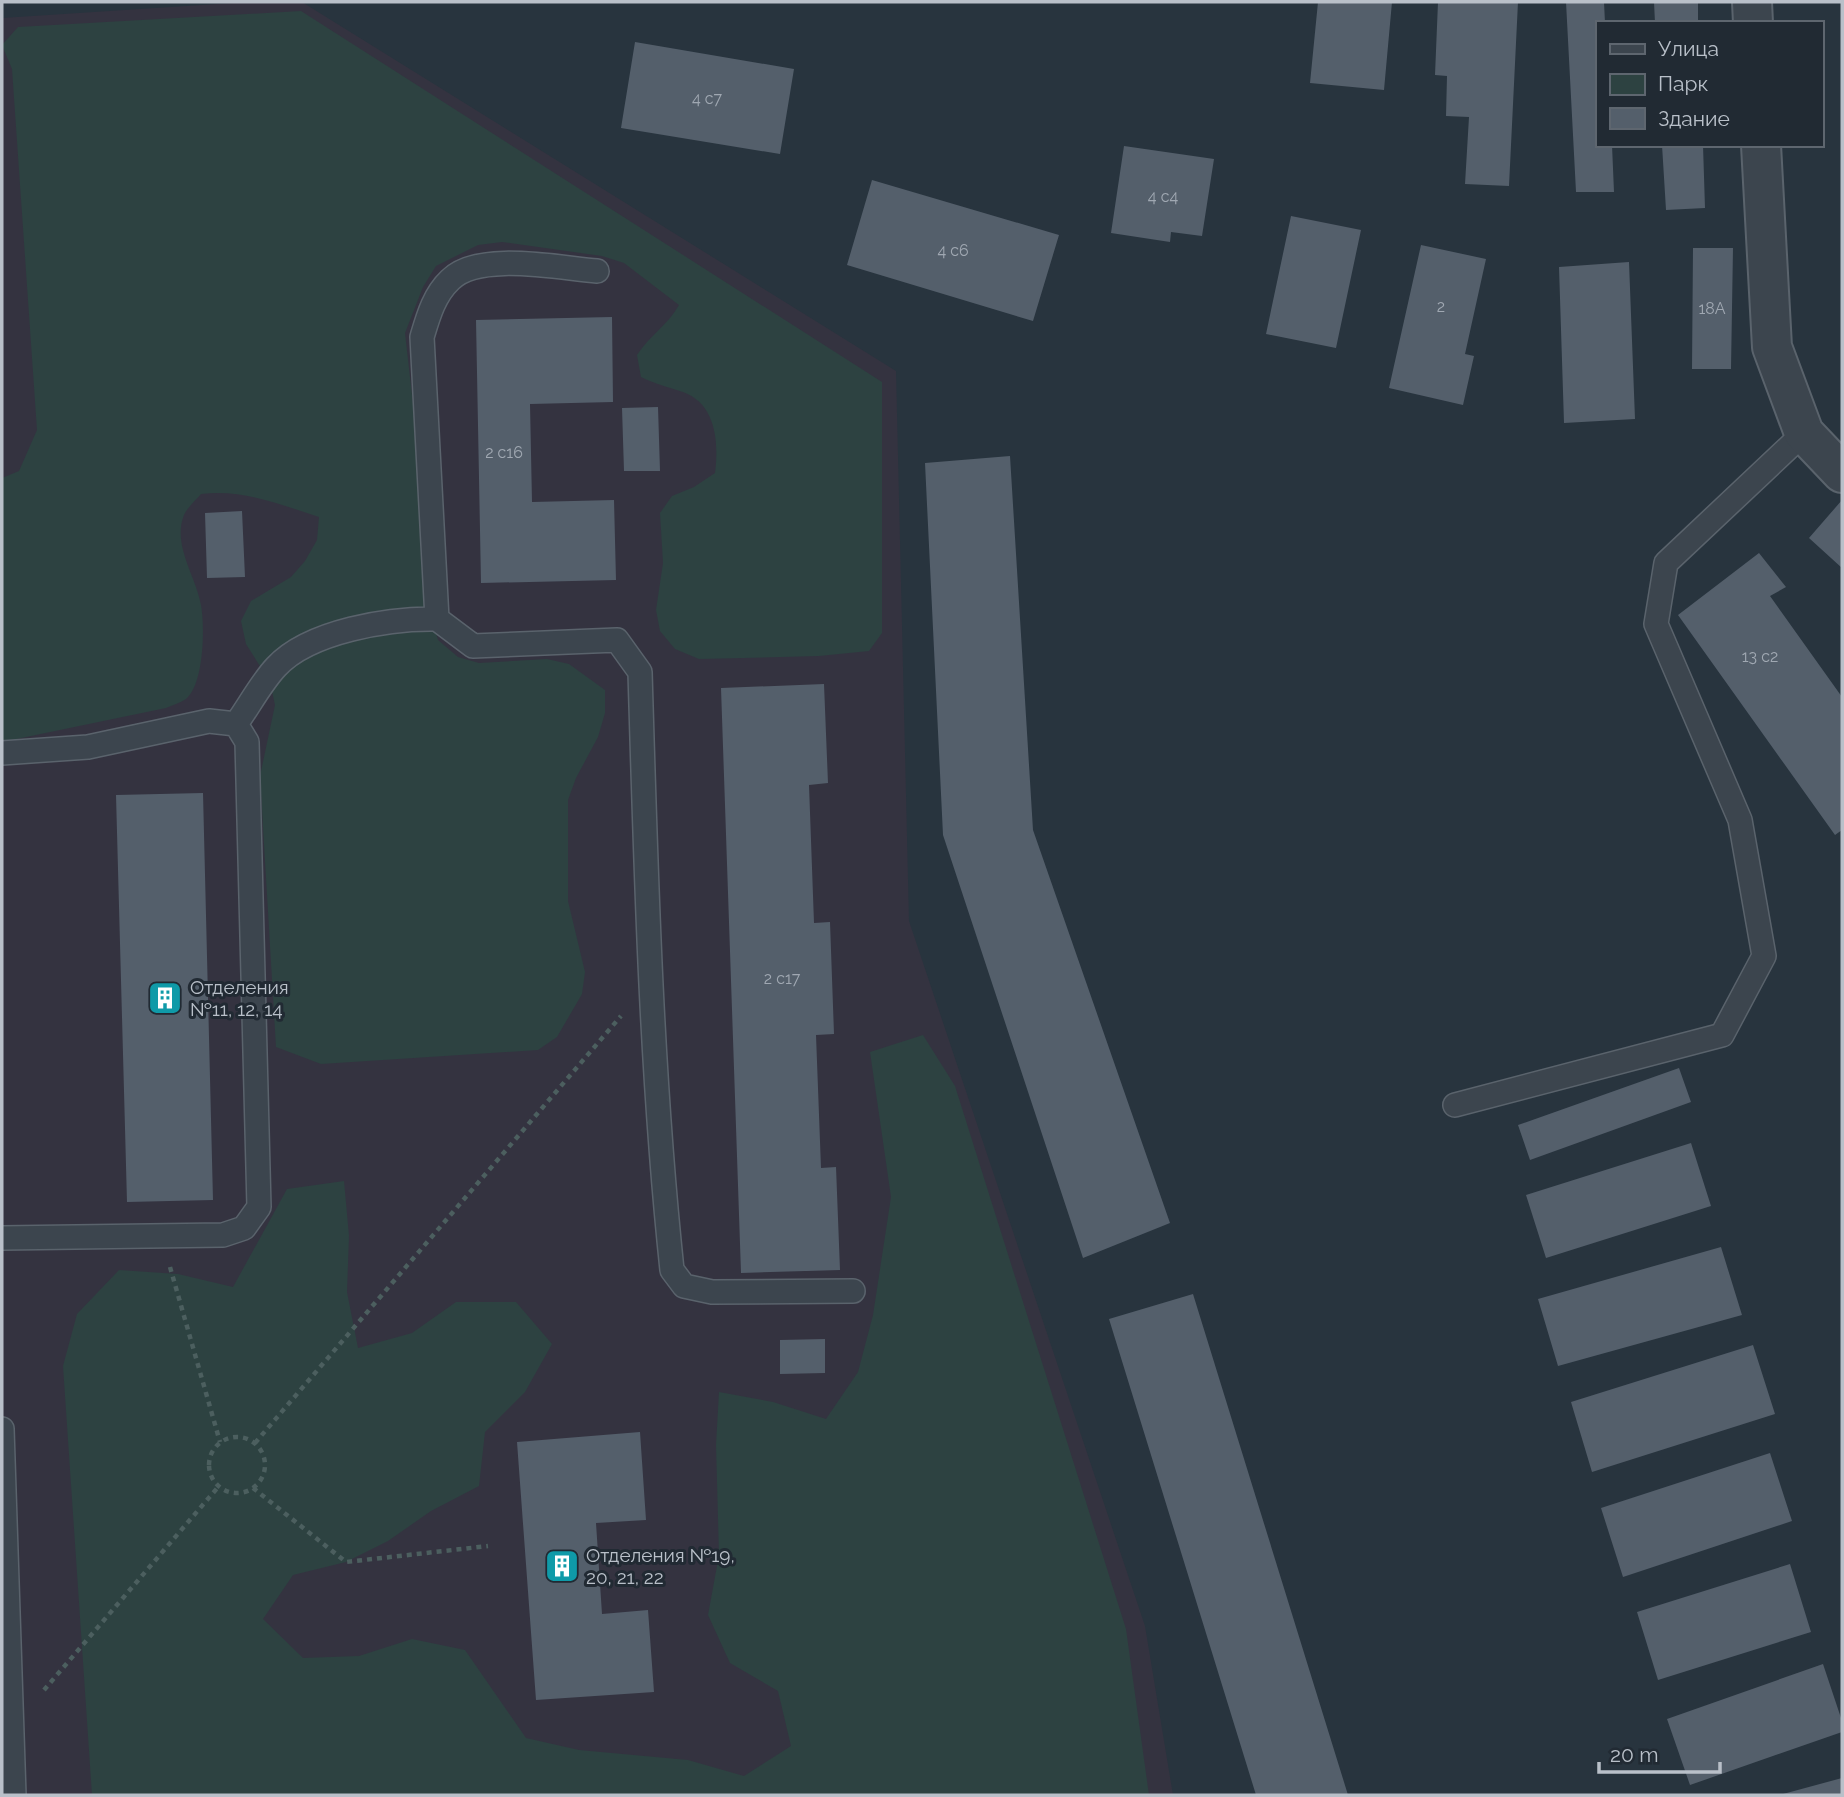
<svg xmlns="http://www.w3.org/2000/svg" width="1844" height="1797" viewBox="0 0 1844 1797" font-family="Raleway,sans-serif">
	<rect width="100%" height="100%" fill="#28343e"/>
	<path fill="#343340" d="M248,2H302L896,371L909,921L1145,1626L1173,1795H2V18Z"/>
	<path fill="#2d4241" d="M301,11L882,382V633L869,651L819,656L699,659L675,649L660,631L656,610L663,563L660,513L672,496L694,487L715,473C719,442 716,404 683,392C668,387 655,384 641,377L637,355C650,335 668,325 679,305L624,263L602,256L502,242L478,245L436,266L423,287L405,333L430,553L431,614L438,640L458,657L479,663L547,659L569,664L605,690V713L598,737L576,778L568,800V901L585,972L582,994L557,1037L538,1050L321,1064L276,1047L260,776L275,705L270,682L246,644L241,621L251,601L291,577L305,561L317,540L319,517C279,504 243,489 201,494C196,500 187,508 184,515C172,545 196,576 201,605C205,627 204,684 186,699C180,703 172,705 166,708L2,742V478L19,471L37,430L12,69L2,45L18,27Z
		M923,1035L955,1086L1126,1629L1149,1795H92L63,1366L77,1314L119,1270L178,1274L233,1287L287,1189L344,1181L349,1236L347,1292L358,1348L412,1333L456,1302H516L552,1344L525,1392L485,1432L479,1486L431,1511L388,1541L346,1562L293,1575L263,1619L303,1658L359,1656L412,1639L465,1650L526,1738L579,1750L688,1760L744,1776L791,1746L778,1691L730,1663L708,1615L719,1555L716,1445L719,1392L773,1402L826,1419L858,1372L873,1315L891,1197L870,1052Z"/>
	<path fill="#545f6b" d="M1318,2H1392L1384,90L1310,83Z
		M1438,2H1518L1509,186L1465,184L1469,117L1446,116L1447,76L1435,75Z
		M1566,2H1604L1605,23H1597V145H1612L1614,192H1576Z
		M1654,2H1698V23H1655Z
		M635,42L794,69L780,154L621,128Z
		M1662,145H1703L1705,208L1666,210Z
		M1124,146L1214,159L1202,236L1171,232L1170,242L1111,233Z
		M872,180L1059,235L1033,321L847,265Z
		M1291,216L1361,230L1336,348L1266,334Z
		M1421,245L1486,259L1465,354L1474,356L1463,405L1389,388Z
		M1693,248H1733L1731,369H1692Z
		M1629,262L1635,419L1564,423L1559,267Z
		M612,317L613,402L530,404L532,502L614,500L616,580L481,583L476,320Z
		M658,407L660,471H624L622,408Z
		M1010,456L1033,830L1170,1223L1083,1258L943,835L925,463Z
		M1842,500V568L1809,538Z
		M242,511L245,577L207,578L205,513Z
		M1759,553L1786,587L1770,596L1842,697V830L1835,835L1678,615Z
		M824,684L828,783L809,785L814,923L830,922L834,1034L816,1035L821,1168L836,1167L840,1270L741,1273L721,688Z
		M203,793L213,1200L127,1202L116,795Z
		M1679,1068L1691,1102L1530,1160L1518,1125Z
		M1691,1143L1711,1206L1546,1258L1526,1195Z
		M1721,1247L1742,1315L1558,1366L1538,1299Z
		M1193,1294L1348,1795H1256L1109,1319Z
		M825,1339V1373L780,1374V1340Z
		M1753,1345L1775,1414L1592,1472L1571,1402Z
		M640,1432L646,1520L596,1523L602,1614L648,1610L654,1692L536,1700L517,1442Z
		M1770,1453L1792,1521L1623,1577L1601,1508Z
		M1790,1564L1811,1632L1658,1680L1637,1612Z
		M1823,1664L1842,1721V1732L1690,1785L1667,1719Z
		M1842,1778V1795H1784L1783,1794Z"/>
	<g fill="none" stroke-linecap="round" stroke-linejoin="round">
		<g stroke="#5a636c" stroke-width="26">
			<path id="service" d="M437,619L422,337C428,317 434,295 450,280C478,251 559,268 597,271
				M236,724C249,706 261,683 276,667C309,631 390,618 437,619L473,646L617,640L640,672C646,872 651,1071 672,1270L684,1286L712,1292L853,1291
				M2,753L88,747L209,721L236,724L247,742L259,1207L244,1228L223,1235L2,1238
				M1455,1105L1722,1035L1764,956L1740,820L1656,624L1666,563L1804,433
				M2,1429L14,1795"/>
		</g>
		<g stroke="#5a636c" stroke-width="42">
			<path id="minor" d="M1752,2L1753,23
				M1761,145L1772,347L1804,433L1842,473"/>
		</g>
		<path stroke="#4c5f5f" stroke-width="4.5" stroke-dasharray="5 5" stroke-linecap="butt" d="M170,1267L220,1442
			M209 1465a28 28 0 1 1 56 0a28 28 0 1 1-56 0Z
			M255,1443L621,1016
			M253,1488L346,1562L488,1546
			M44,1690L219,1486"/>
		<use href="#service" stroke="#3c454e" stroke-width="23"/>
		<use href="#minor" stroke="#3c454e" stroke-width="38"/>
	</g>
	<defs>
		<g id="building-square" transform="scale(1.75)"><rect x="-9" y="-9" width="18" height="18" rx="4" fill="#0f9aa8" stroke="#212a33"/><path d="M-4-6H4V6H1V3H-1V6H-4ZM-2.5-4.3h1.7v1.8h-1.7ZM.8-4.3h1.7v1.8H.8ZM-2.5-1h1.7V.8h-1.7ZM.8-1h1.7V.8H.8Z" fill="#fff"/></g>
	</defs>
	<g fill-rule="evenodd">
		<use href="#building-square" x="165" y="998"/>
		<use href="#building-square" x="562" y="1566"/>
	</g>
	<g text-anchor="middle" stroke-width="6" stroke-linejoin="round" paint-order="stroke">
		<g font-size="16" fill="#a0a8b2">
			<text x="707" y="104">4 с7</text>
			<text x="1163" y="202">4 с4</text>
			<text x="953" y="256">4 с6</text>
			<text x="1441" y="312">2</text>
			<text x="1712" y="314">18А</text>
			<text x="504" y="458">2 с16</text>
			<text x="1760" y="662">13 с2</text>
			<text x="782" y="984">2 с17</text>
		</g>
		<g font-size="19" fill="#b9c0c9" stroke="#212a33" text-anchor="start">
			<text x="190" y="994">Отделения<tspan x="190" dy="22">№11, 12, 14</tspan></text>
			<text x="586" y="1562">Отделения №19,<tspan x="586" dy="22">20, 21, 22</tspan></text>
		</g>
	</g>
	<rect width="1844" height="1797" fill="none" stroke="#b9c0c9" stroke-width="7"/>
	<rect x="1596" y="21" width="228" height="126" fill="#212a33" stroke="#5e666f" stroke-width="2"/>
	<rect x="1610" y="44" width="35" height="10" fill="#3c454e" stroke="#5e666f" stroke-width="2"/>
	<text x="1658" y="56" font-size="21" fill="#b9c0c9">Улица</text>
	<rect x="1610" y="74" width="35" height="21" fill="#2d4241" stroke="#5e666f" stroke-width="2"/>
	<text x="1658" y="91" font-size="21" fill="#b9c0c9">Парк</text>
	<rect x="1610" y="108" width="35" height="21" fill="#545f6b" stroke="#5e666f" stroke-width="2"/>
	<text x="1658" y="126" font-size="21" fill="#b9c0c9">Здание</text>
	<path d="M1599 1762v10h121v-10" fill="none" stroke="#b9c0c9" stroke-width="3.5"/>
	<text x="1610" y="1762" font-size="21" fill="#b9c0c9" stroke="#212a33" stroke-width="5" paint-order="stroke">20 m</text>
</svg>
